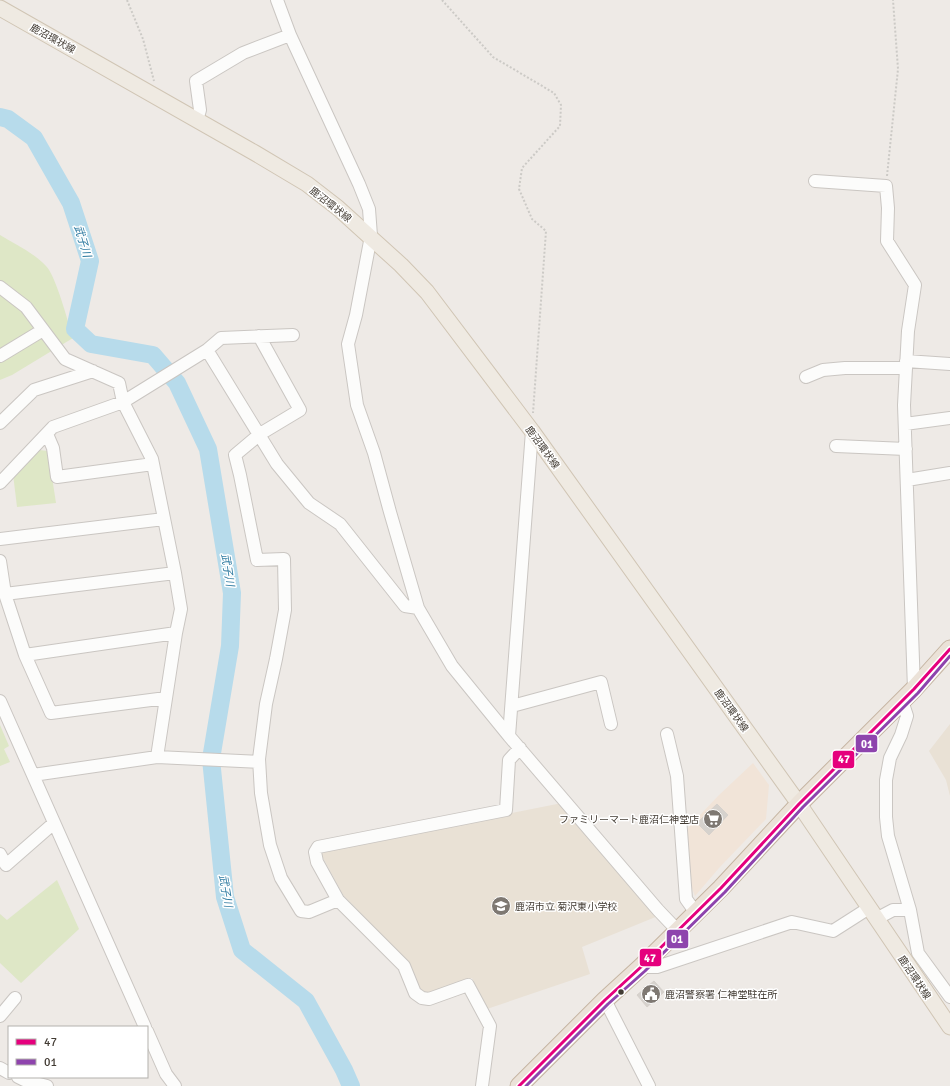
<svg xmlns="http://www.w3.org/2000/svg" width="950" height="1086" viewBox="0 0 950 1086" font-family="Signika,'Noto Sans JP',sans-serif">
	<rect width="100%" height="100%" fill="#eeeae6"/>
	<path fill="#f1e4d8" d="M753,763L769,785L766,819L719,868L695,896L690,883L685,831L718,796Z"/>
	<path fill="#e9e1d5" d="M950,724V796L946,780L929,751Z
		M562,803L658,916L582,947L590,974L487,1009L472,978L429,994L420,990L406,960L343,895L322,856V851Z"/>
	<path fill="#dee7c6" d="M0,235C15,244 34,253 46,266C56,276 68,322 73,338L12,375L0,380Z
		M39,450L48,451L56,503L17,507L13,474Z
		M0,725L9,746L4,749L10,762L0,766Z
		M57,880L79,929L21,983L0,963V914L7,920Z"/>
	<g fill="none" stroke-linecap="round" stroke-linejoin="round">
		<path stroke="#b7dbeb" stroke-width="18" d="M0,117L8,119L34,138L71,203L90,261L75,329L91,344L153,355L177,383L208,449L232,593L230,646L211,759L225,897L242,950L306,1001L344,1070L351,1086"/>
	</g>
	<path fill="#d6d2cd" stroke="#d6d1cc" d="M717,804L728,815L709,835L697,823Z
		M654,981L664,992L647,1007L637,995Z"/>
	<g fill="none" stroke-linecap="round" stroke-linejoin="round">
		<g stroke="#cac6c2" stroke-width="14">
			<path id="minor" d="M277,0L290,35L359,184L369,209L371,236L356,315L348,344L357,405L374,453L390,512L418,608L452,666L509,736L658,910L678,931
				M197,120L200,110L196,81L243,53L290,35
				M815,181L886,186L888,208L887,241L915,285L908,331L904,405L914,689
				M0,287L26,307L65,359L119,383L123,402L152,459L175,573
				M259,336L300,410L260,434L235,455L240,475L257,560L284,559L285,610L276,659L266,704L259,759L261,793L270,845L281,878L301,911L309,912L338,900
				M207,350L277,464L309,503L340,524L405,606L418,608
				M0,356L43,330
				M906,361L950,364
				M806,377L823,370L845,368H906
				M0,423L34,390L93,371
				M905,424L950,418
				M47,434L53,448L57,477L153,464
				M836,446L906,449
				M907,480L950,473
				M0,483L53,427L123,402L207,350L221,338L293,335
				M0,539L164,519
				M0,561L5,594
				M25,655L51,713L166,698
				M0,701L145,1027
				M902,701L907,716L901,735L890,758L886,780V817L888,836L910,910L918,953L950,997
				M512,706L601,682L611,724
				M667,734L677,776L686,899L696,913
				M509,736L532,431
				M157,757L176,633L25,655L5,594L175,573L181,609L176,633
				M33,775L157,757L259,762
				M0,854L6,865L54,823
				M876,919L893,910H910
				M641,967H657L792,922L833,931L869,908
				M605,1000L649,1086
				M0,1016L15,998
				M147,1031L166,1074L175,1086
				M0,1068L9,1073
				M18,1077L24,1080L47,1086
				M482,1086L490,1026L468,985L429,999L422,998L415,993L404,966L338,900L317,862L315,852L318,847L506,810L509,760L520,748"/>
		</g>
		<g stroke="#d0c5b4" stroke-width="17">
			<path id="major" d="M0,8L255,153L307,184L338,208L401,265L427,292L532,431L799,804L950,1027"/>
		</g>
		<g stroke="#c5b5a2" stroke-width="19">
			<path id="highway" d="M519,1086L605,1000L641,967L721,888L799,804L914,689L950,649"/>
		</g>
		<path stroke="#cccac6" stroke-width="2" stroke-dasharray="2 2" stroke-linecap="butt" d="M127,0L143,39L154,81
			M442,0L493,57L554,93L561,105L560,126L522,168L519,189L532,219L546,231L533,413
			M887,176L898,69L893,0"/>
		<use href="#minor" stroke="#fcfcfb" stroke-width="12"/>
		<use href="#major" stroke="#efeae2" stroke-width="15"/>
		<use href="#highway" stroke="#ebe2d8" stroke-width="17"/>
		<g stroke="#fff" stroke-width="6">
			<path id="bus-1" d="M519,1086L605,1000L641,967L721,888L799,804L914,689L950,649"/>
		</g>
		<g stroke="#fff" stroke-width="6">
			<path id="bus-2" d="M526,1086L608,1004L645,971L725,892L803,807L918,693L950,656"/>
		</g>
		<use href="#bus-1" stroke="#e5007d" stroke-width="3"/>
		<use href="#bus-2" stroke="#8e44ad" stroke-width="3"/>
	</g>
	<defs>
		<g id="supermarket-disc" transform="scale(1)"><circle r="9.5" fill="#7e7872" stroke="#fff"/><path d="M-6-5.5h2.5l.6 2H6L4.5 2H-2.5L-4.4-4H-6ZM-1.5 3.2a1.3 1.3 0 1 0 .1 0ZM3 3.2a1.3 1.3 0 1 0 .1 0Z" fill="#fff"/></g>
		<g id="school-disc" transform="scale(1)"><circle r="9.5" fill="#7e7872" stroke="#fff"/><path d="M0-5L7-2L0 1L-7-2ZM-4 1L0 2.5L4 1V4Q0 6-4 4Z" fill="#fff"/></g>
		<g id="civic-disc" transform="scale(1)"><circle r="9.5" fill="#7e7872" stroke="#fff"/><path d="M-.6-6.5H3V-4.5H.6V-3L4-1V1h2V6H-6V1h2V-1L-.6-3ZM-1.2 2.5V6h2.4V2.5Z" fill="#fff"/></g>
	</defs>
	<g fill-rule="evenodd">
		<use href="#supermarket-disc" x="713" y="819"/>
		<use href="#school-disc" x="501" y="906"/>
		<use href="#civic-disc" x="651" y="994"/>
	</g>
	<circle fill="#423b33" stroke="#fff" stroke-width="1.5" cx="621" cy="992" r="3.5"/>
	<g text-anchor="middle" stroke-width="3" stroke-linejoin="round" paint-order="stroke">
		<g font-size="10" fill="#423b33" stroke="#fff">
			<text transform="translate(53 38) rotate(29)" y="4">鹿沼環状線</text>
			<text transform="translate(331 204) rotate(38)" y="4">鹿沼環状線</text>
			<text transform="translate(543 447) rotate(54)" y="4">鹿沼環状線</text>
			<text transform="translate(732 710) rotate(54)" y="4">鹿沼環状線</text>
			<text transform="translate(915 977) rotate(56)" y="4">鹿沼環状線</text>
		</g>
		<g font-size="10" fill="#423b33" stroke="#fff" text-anchor="start">
			<text x="699" y="823" text-anchor="end">ファミリーマート鹿沼仁神堂店</text>
			<text x="515" y="910">鹿沼市立 菊沢東小学校</text>
			<text x="665" y="998">鹿沼警察署 仁神堂駐在所</text>
		</g>
		<g font-size="11" font-style="italic" fill="#2f7ba1" stroke="#fff">
			<text transform="translate(83 241) rotate(73)" y="4">武子川</text>
			<text transform="translate(228 570) rotate(81)" y="4">武子川</text>
			<text transform="translate(226 891) rotate(80)" y="4">武子川</text>
		</g>
	</g>
	<g stroke="#fff" stroke-width="1.5">
		<rect x="855" y="734" width="23" height="19" rx="4" fill="#8e44ad"/>
		<rect x="832" y="750" width="23" height="19" rx="4" fill="#e5007d"/>
		<rect x="666" y="929" width="23" height="20" rx="4" fill="#8e44ad"/>
		<rect x="639" y="948" width="23" height="19" rx="4" fill="#e5007d"/>
	</g>
	<g font-size="11" text-anchor="middle" font-weight="bold" fill="#fff">
		<text x="867" y="748">01</text>
		<text x="844" y="763">47</text>
		<text x="677" y="943">01</text>
		<text x="650" y="962">47</text>
	</g>
	<rect x="8" y="1026" width="140" height="52" fill="#ffffff" stroke="#b3b1ad"/>
	<rect x="16" y="1039" width="20" height="6" fill="#e5007d" stroke="#b3b1ad"/>
	<text x="44" y="1046" font-size="12" fill="#423b33">47</text>
	<rect x="16" y="1059" width="20" height="6" fill="#8e44ad" stroke="#b3b1ad"/>
	<text x="44" y="1066" font-size="12" fill="#423b33">01</text>
</svg>
